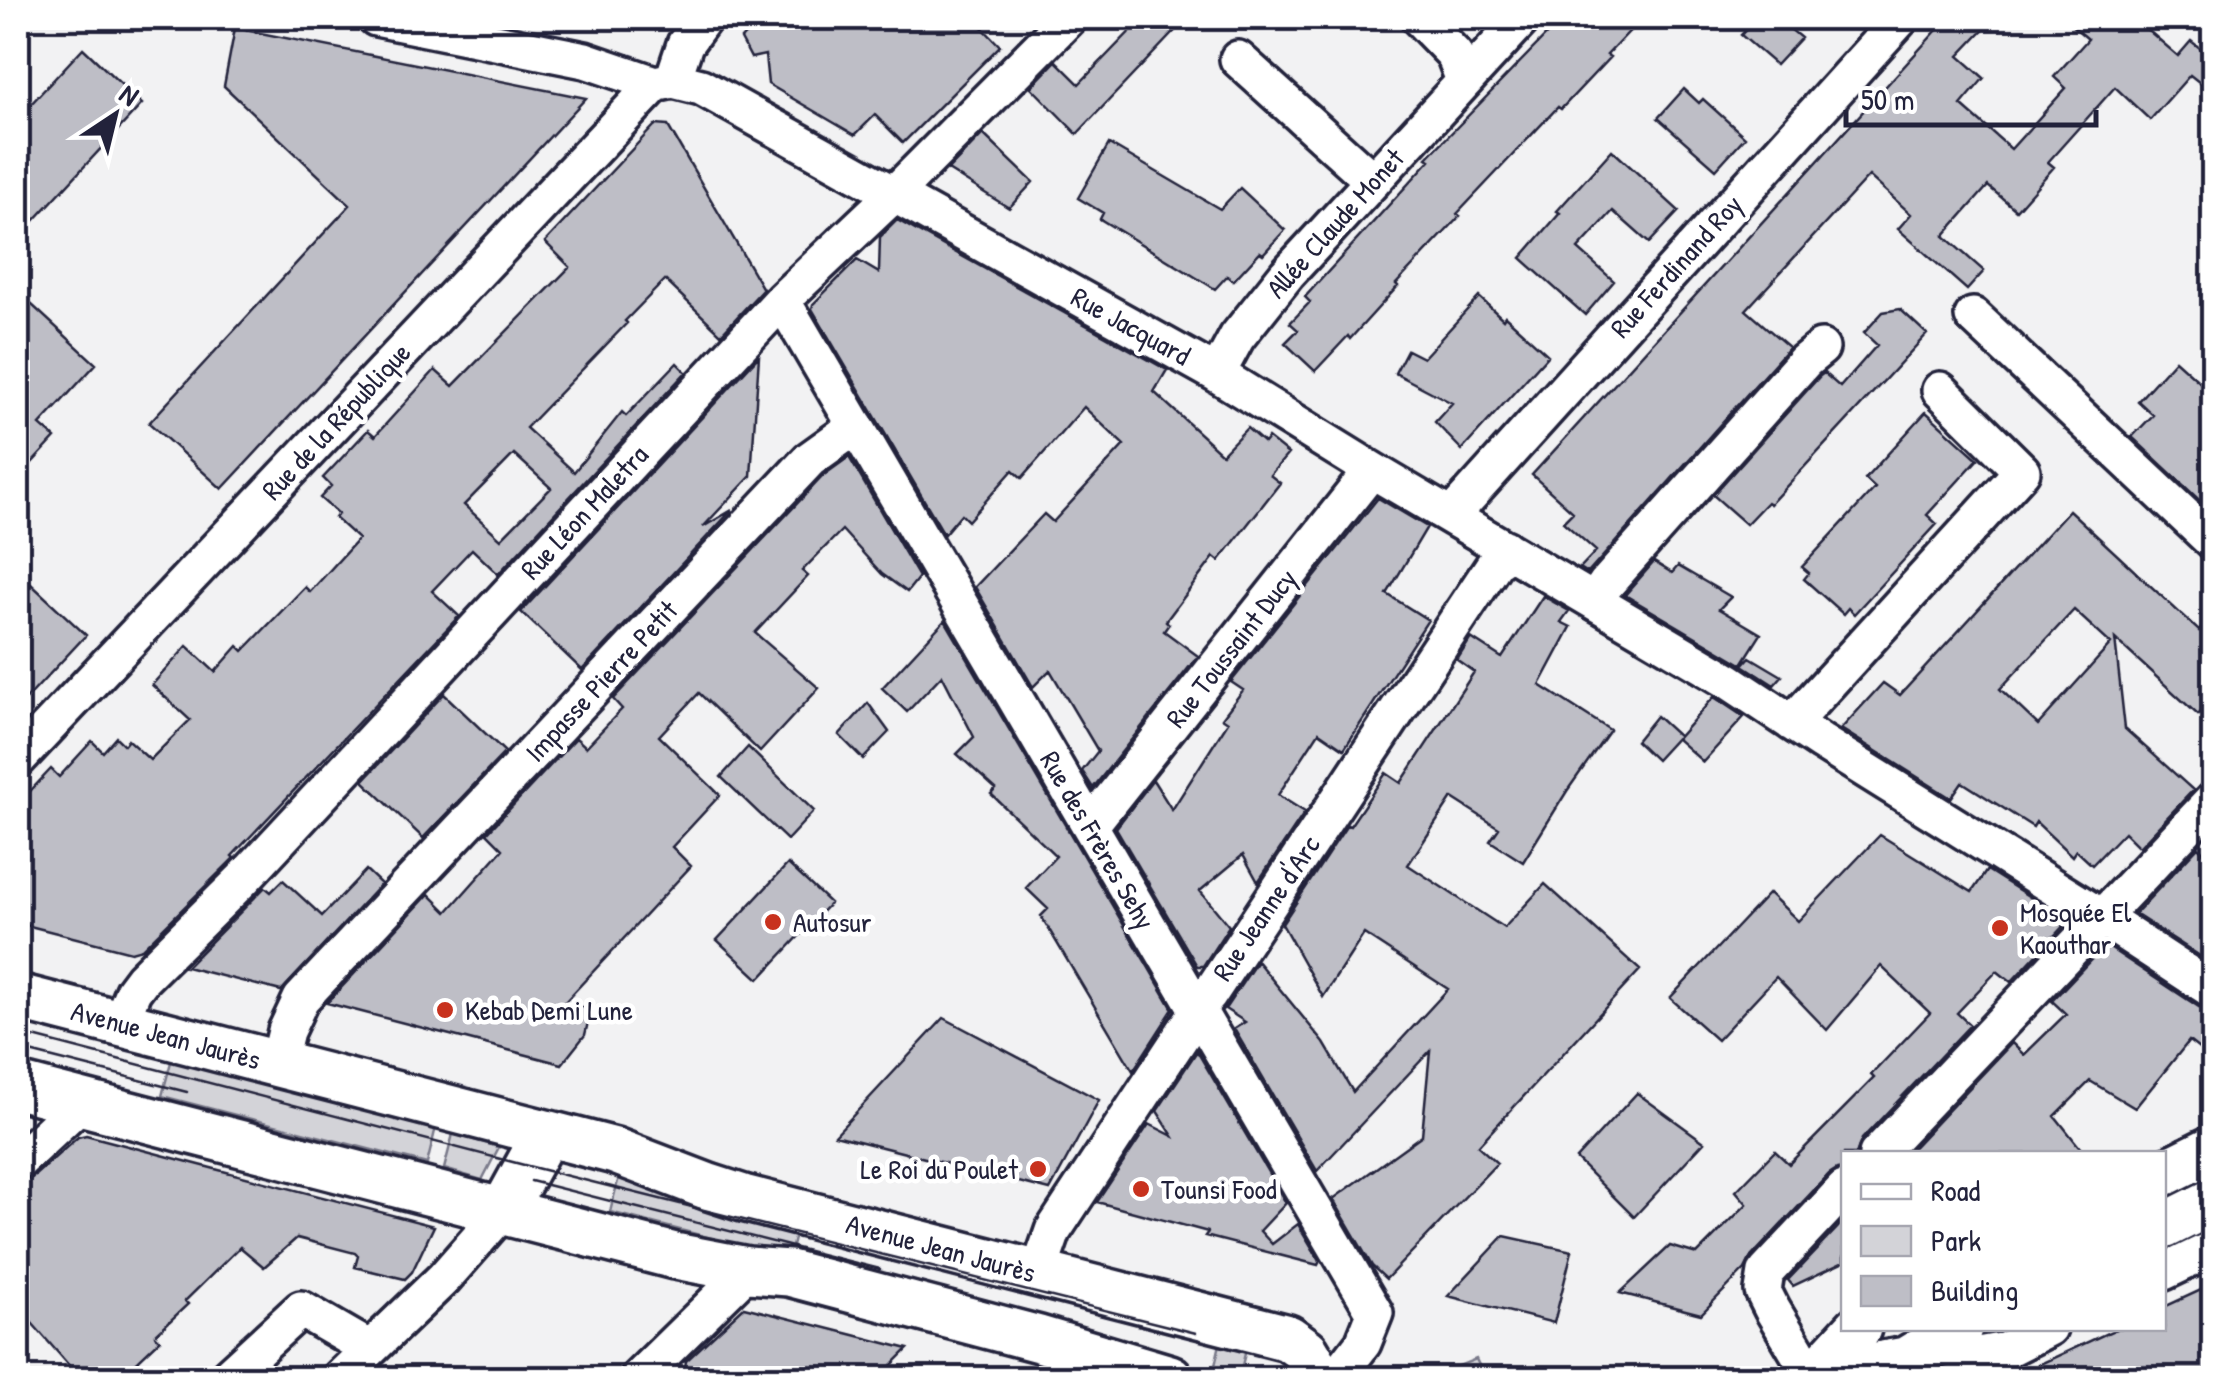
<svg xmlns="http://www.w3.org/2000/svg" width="2231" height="1396" viewBox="0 0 2231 1396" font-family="'Patrick Hand',sans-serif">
	<rect width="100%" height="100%" fill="#f2f2f3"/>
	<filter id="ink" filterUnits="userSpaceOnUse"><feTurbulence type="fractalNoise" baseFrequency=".01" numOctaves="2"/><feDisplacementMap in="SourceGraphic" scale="20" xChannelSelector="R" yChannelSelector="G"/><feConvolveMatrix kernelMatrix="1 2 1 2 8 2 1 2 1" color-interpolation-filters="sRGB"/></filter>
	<g filter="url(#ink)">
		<path fill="#d3d3d8" stroke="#7a7a8a" stroke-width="2.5" d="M172,1058L436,1127L427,1164L162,1096Z
			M453,1134L499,1147L482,1180L444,1169Z
			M619,1177L798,1223L789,1258L610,1212Z
			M1222,1335L1248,1342L1239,1377L1214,1370Z
			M1476,1359L1485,1378H1435L1434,1376Z"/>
		<path fill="#bebec6" stroke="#22223b" stroke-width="2.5" fill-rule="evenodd" d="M761,18H973L1000,46L903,143L875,115L855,135L768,84L765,55L751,58L741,39Z
			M1143,18H1187L1077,134L1031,87L1056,61L1079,84Z
			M1563,18H1642L1607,55L1610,57L1561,109L1558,107L1457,214L1460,216L1396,284L1398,286L1350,339L1348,336L1315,371L1285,343L1298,330L1290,323L1310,302L1305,297L1430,160L1427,158Z
			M1757,18H1777L1801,38L1776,65L1741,35Z
			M1948,18H1995L1959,56L1984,78L1961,105L2011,149L2066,88L2054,77L2088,39L2063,18H2134L2178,56L2191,41L2214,59V94L2190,75L2150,120L2115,87L2048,162L2054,167L2016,210L1988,186L1944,236L1984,271L1967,290L1898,229L1911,214L1869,176L1746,310L1789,347L1588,573L1580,568L1596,551L1563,522L1573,512L1532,475Z
			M235,28L586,98L222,489L149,423L350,205L224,86Z
			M83,48L142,104L18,238V118Z
			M1684,89L1699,103L1703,99L1745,137L1716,169L1658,118Z
			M655,125L668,126L763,289L721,334L665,280L625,321L627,323L526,428L574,472L622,412L626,416L677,363L686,372L498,574L472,549L432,591L459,616L232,856L234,858L228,864L142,949L131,952L18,923V804L51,769L59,777L92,741L103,752L116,737L124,745L128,740L150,760L190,720L152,685L187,646L215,672L238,646L243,651L305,587L310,592L358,539L335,518L338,514L320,498L331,486L323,478L368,430L375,436L435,370L453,386L570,267L545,242ZM514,454L551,488L501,539L464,505Z
			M983,134L1033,182L1009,208L948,170Z
			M1109,144L1220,209L1240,188L1285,230L1263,254L1260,252L1233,281L1227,276L1215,289L1100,219L1103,213L1078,198Z
			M1612,150L1679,211L1649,243L1613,211L1578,249L1614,281L1585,315L1521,258L1560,213L1557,211Z
			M897,220L1167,370L1154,392L1222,454L1247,428L1264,443L1268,438L1288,454L1270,475L1280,483L1219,561L1214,557L1166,621L1169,624L1164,631L1198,656L1093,788L1082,771L1098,751L1050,670L1033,687L975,587L1044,514L1053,522L1124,445L1084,407L1022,478L1013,470L968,521L961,514L944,534L812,309L813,304L857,260L879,273L880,237Z
			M18,292L96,364L40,425L55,438L31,464L18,452Z
			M1479,297L1503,319L1505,316L1548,355L1462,450L1435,422L1452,403L1395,373L1407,350L1423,358Z
			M1900,309L1927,334L1770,504L1767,502L1746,524L1713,495L1820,376L1824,373L1840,387L1877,345L1864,333L1883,312Z
			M759,356L751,476L703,527L732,510L582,670L521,612Z
			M2175,360L2214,395V510L2211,511L2132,437L2153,415L2138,401Z
			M1926,412L1978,459L1927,515L1937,524L1854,614L1848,608L1843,614L1804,579L1809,573L1802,567L1875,488L1865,479Z
			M849,457L919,577L907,592L882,574L842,530L802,571L808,576L755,633L819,688L760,752L699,693L659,736L720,795L672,847L691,866L564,1003L591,1009L585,1035L562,1064L327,1003L429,894L447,912L503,849L487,833L576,738L586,747L622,709L613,699L824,475Z
			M1378,498L1427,527L1387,594L1428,620L1344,749L1319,732L1278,795L1305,812L1258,882L1243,855L1200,891L1229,926L1203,966H1197L1116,828L1153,780L1172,810L1228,722L1222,718L1243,690L1231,682Z
			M2069,510L2199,631L2214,614V699L2198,715L2115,639L2125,729L2193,790L2139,847L2124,832L2092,865L2076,850L2072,856L2036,822L2033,827L1962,782L1951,798L1841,729L1883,683L1900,695ZM2074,610L2111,644L2038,725L2000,689Z
			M1654,562L1672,573L1678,566L1731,597L1719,609L1761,634L1742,664L1625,595Z
			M18,572L86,635L18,708Z
			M1543,596L1569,611L1561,622L1571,627L1540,685L1610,730L1567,791L1523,862L1490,841L1499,828L1452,798L1408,865L1504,928L1545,884L1640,970L1478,1146L1497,1163L1386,1279L1372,1266L1333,1199L1422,1135L1430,1051L1317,1171L1234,1029L1245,1022L1225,1009L1257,961L1324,1043L1353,1092L1448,989L1364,934L1323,997L1282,924L1347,825L1350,826L1386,773L1401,783L1474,672L1457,660L1471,638L1502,658Z
			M945,620L1173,1009L1133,1071L1041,916L1048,909L1026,888L1056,856L991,794L996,789L957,754L974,737L942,675L907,712L882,688Z
			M1750,657L1782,676L1774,685L1743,665Z
			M444,694L505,752L423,838L363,781Z
			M1714,697L1744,717L1703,762L1677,739Z
			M868,703L889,732L863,759L839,735Z
			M1656,716L1678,736L1656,760L1636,741Z
			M748,747L814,811L787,840L721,777Z
			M1880,835L1972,892L1987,870L2068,921L2011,982L1997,971L1957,1013L1970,1025L1862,1139L1856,1154H1844V1168L1837,1169L1829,1174L1751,1257L1745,1269L1701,1314L1620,1293L1670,1246L1697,1254L1747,1204L1736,1191L1775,1151L1789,1164L1874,1078L1871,1075L1930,1013L1881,966L1827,1030L1776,977L1717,1040L1670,998L1769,893L1798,921Z
			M2198,847L2214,862V965L2135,914Z
			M788,864L830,903L759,979L717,940Z
			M366,870L381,884L281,991L186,967L265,887L271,892L283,880L322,916Z
			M2105,945L2202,1009L2214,1012V1061L2189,1041L2135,1108L2090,1081L2055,1116L2085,1154H1907L2012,1043L2024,1055L2066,1014L2052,1001Z
			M944,1018L1099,1100L1050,1190L835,1135Z
			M1197,1051L1286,1203L1260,1231L1272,1244L1298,1224L1320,1261L1318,1265L1205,1236L1208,1232L1097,1202L1149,1124L1173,1136L1157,1111Z
			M1637,1093L1704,1142L1634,1217L1576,1159Z
			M86,1135L215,1169L434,1226L412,1272L405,1279L355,1267L358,1256L355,1253L297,1238L264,1267L240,1247L185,1301L188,1304L155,1335L160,1340L120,1378H80L32,1323L18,1336V1183L32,1178L78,1137Z
			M1844,1221V1262L1793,1286L1788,1280Z
			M1504,1236L1572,1251L1554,1323L1448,1296Z
			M2214,1284V1378H2010L2118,1328H2164V1307Z
			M744,1307L850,1334L908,1349L879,1378H692L685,1368L686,1361Z"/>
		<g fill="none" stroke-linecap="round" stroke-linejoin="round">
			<g stroke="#22223b" stroke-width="42">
				<path id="minor" d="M376,18L585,60L655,84
					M1419,18L1454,54L1464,81
					M1238,59L1373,181
					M673,80L685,44L704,18
					M655,84L673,80L701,87L1217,374L1372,470L1729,681L1821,742L2095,913L2214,991
					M782,300L1375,1313L1363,1343L1336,1378
					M1973,316L2214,543
					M1217,374L1237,337L1287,274L1523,18
					M1452,515L1901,18
					M1595,600L1606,584L1805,361L1821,348
					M1792,723L2022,471L1940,390
					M18,759L655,84
					M1090,826L1372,470
					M120,1023L133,991L142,979L243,879L782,300L894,194L1069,18
					M278,1064L286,1031L301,999L810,459L856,426
					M1877,1154L2214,799
					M18,1162L82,1102
					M2164,1272L2214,1248
					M1038,1274L1053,1231L1192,1020L1197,1009L1209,995L1505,548
					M1933,1344L1967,1357L2006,1350L2049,1328
					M1833,1370L1813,1378L1772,1309L1763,1291L1766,1272L1844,1189
					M226,1378L301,1309L370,1349
					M340,1378L444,1278L503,1211
					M638,1378L748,1270"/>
			</g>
			<g stroke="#22223b" stroke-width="52">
				<path id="major" d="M18,997L615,1151L709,1187L743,1198L1288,1338L1306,1351L1322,1378
					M18,1086L675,1256L748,1270L789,1273L1039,1339L1170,1378
					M2164,1173L2214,1148
					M503,1211L546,1133
					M2164,1226L2214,1201
					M1804,1378L1906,1360L1959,1328
					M1812,1378L1858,1328"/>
			</g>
			<use href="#minor" stroke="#fff" stroke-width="35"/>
			<use href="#major" stroke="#fff" stroke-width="45"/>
			<path stroke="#22223b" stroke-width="2.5" d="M18,1033L528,1166L1196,1333
				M18,1049L187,1092
				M531,1181L880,1269"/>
		</g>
	</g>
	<g fill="#c8321e" stroke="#fff" stroke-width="4">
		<circle cx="773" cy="922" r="10"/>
		<circle cx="2000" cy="928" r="10"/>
		<circle cx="445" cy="1010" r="10"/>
		<circle cx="1038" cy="1169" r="10"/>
		<circle cx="1141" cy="1189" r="10"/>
	</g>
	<g text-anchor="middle" stroke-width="9" stroke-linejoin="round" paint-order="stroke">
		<g font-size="28" fill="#22223b" stroke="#fff">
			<text transform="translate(1335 223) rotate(-48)" y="10">Allée Claude Monet</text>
			<text transform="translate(1676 266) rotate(-48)" y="10">Rue Ferdinand Roy</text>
			<text transform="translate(1131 326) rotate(29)" y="10">Rue Jacquard</text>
			<text transform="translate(336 421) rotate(-47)" y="10">Rue de la République</text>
			<text transform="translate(584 512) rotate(-47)" y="10">Rue Léon Maletra</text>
			<text transform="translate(1231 648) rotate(-52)" y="10">Rue Toussaint Ducy</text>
			<text transform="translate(601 681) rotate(-47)" y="10">Impasse Pierre Petit</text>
			<text transform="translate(1098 840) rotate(60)" y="10">Rue des Frères Sehy</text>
			<text transform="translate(1266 908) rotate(-56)" y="10">Rue Jeanne d'Arc</text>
			<text transform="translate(166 1035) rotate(15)" y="10">Avenue Jean Jaurès</text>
			<text transform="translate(941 1248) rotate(15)" y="10">Avenue Jean Jaurès</text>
		</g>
		<g font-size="28" fill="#22223b" stroke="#fff" text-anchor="start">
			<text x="2020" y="922">Mosquée El<tspan x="2020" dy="32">Kaouthar</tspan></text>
			<text x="793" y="932">Autosur</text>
			<text x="465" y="1020">Kebab Demi Lune</text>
			<text x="1018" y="1179" text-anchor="end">Le Roi du Poulet</text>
			<text x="1161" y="1199">Tounsi Food</text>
		</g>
	</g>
	<rect width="2231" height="1396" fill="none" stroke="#fff" stroke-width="60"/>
	<rect x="30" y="30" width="2171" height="1336" fill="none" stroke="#22223b" stroke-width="4" filter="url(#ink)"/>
	<rect x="1841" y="1151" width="325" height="180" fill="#ffffff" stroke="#a7a7b1" stroke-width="2.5"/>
	<rect x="1861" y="1184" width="50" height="15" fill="#ffffff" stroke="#a7a7b1" stroke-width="2.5"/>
	<text x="1931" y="1201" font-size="30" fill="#22223b">Road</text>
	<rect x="1861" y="1226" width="50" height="30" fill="#d3d3d8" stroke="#a7a7b1" stroke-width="2.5"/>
	<text x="1931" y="1251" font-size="30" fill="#22223b">Park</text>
	<rect x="1861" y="1276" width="50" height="30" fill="#bebec6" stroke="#a7a7b1" stroke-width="2.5"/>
	<text x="1931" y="1301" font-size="30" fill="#22223b">Building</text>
	<g transform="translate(115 115) rotate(35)" stroke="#ffffff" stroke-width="8" paint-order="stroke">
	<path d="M0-8L18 38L0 25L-18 38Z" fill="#22223b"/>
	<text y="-15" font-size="28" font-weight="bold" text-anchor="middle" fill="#22223b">N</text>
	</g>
	<path d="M1846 110v15h250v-15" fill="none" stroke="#22223b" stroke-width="5"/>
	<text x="1861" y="110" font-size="30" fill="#22223b" stroke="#ffffff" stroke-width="8" paint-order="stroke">50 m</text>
</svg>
